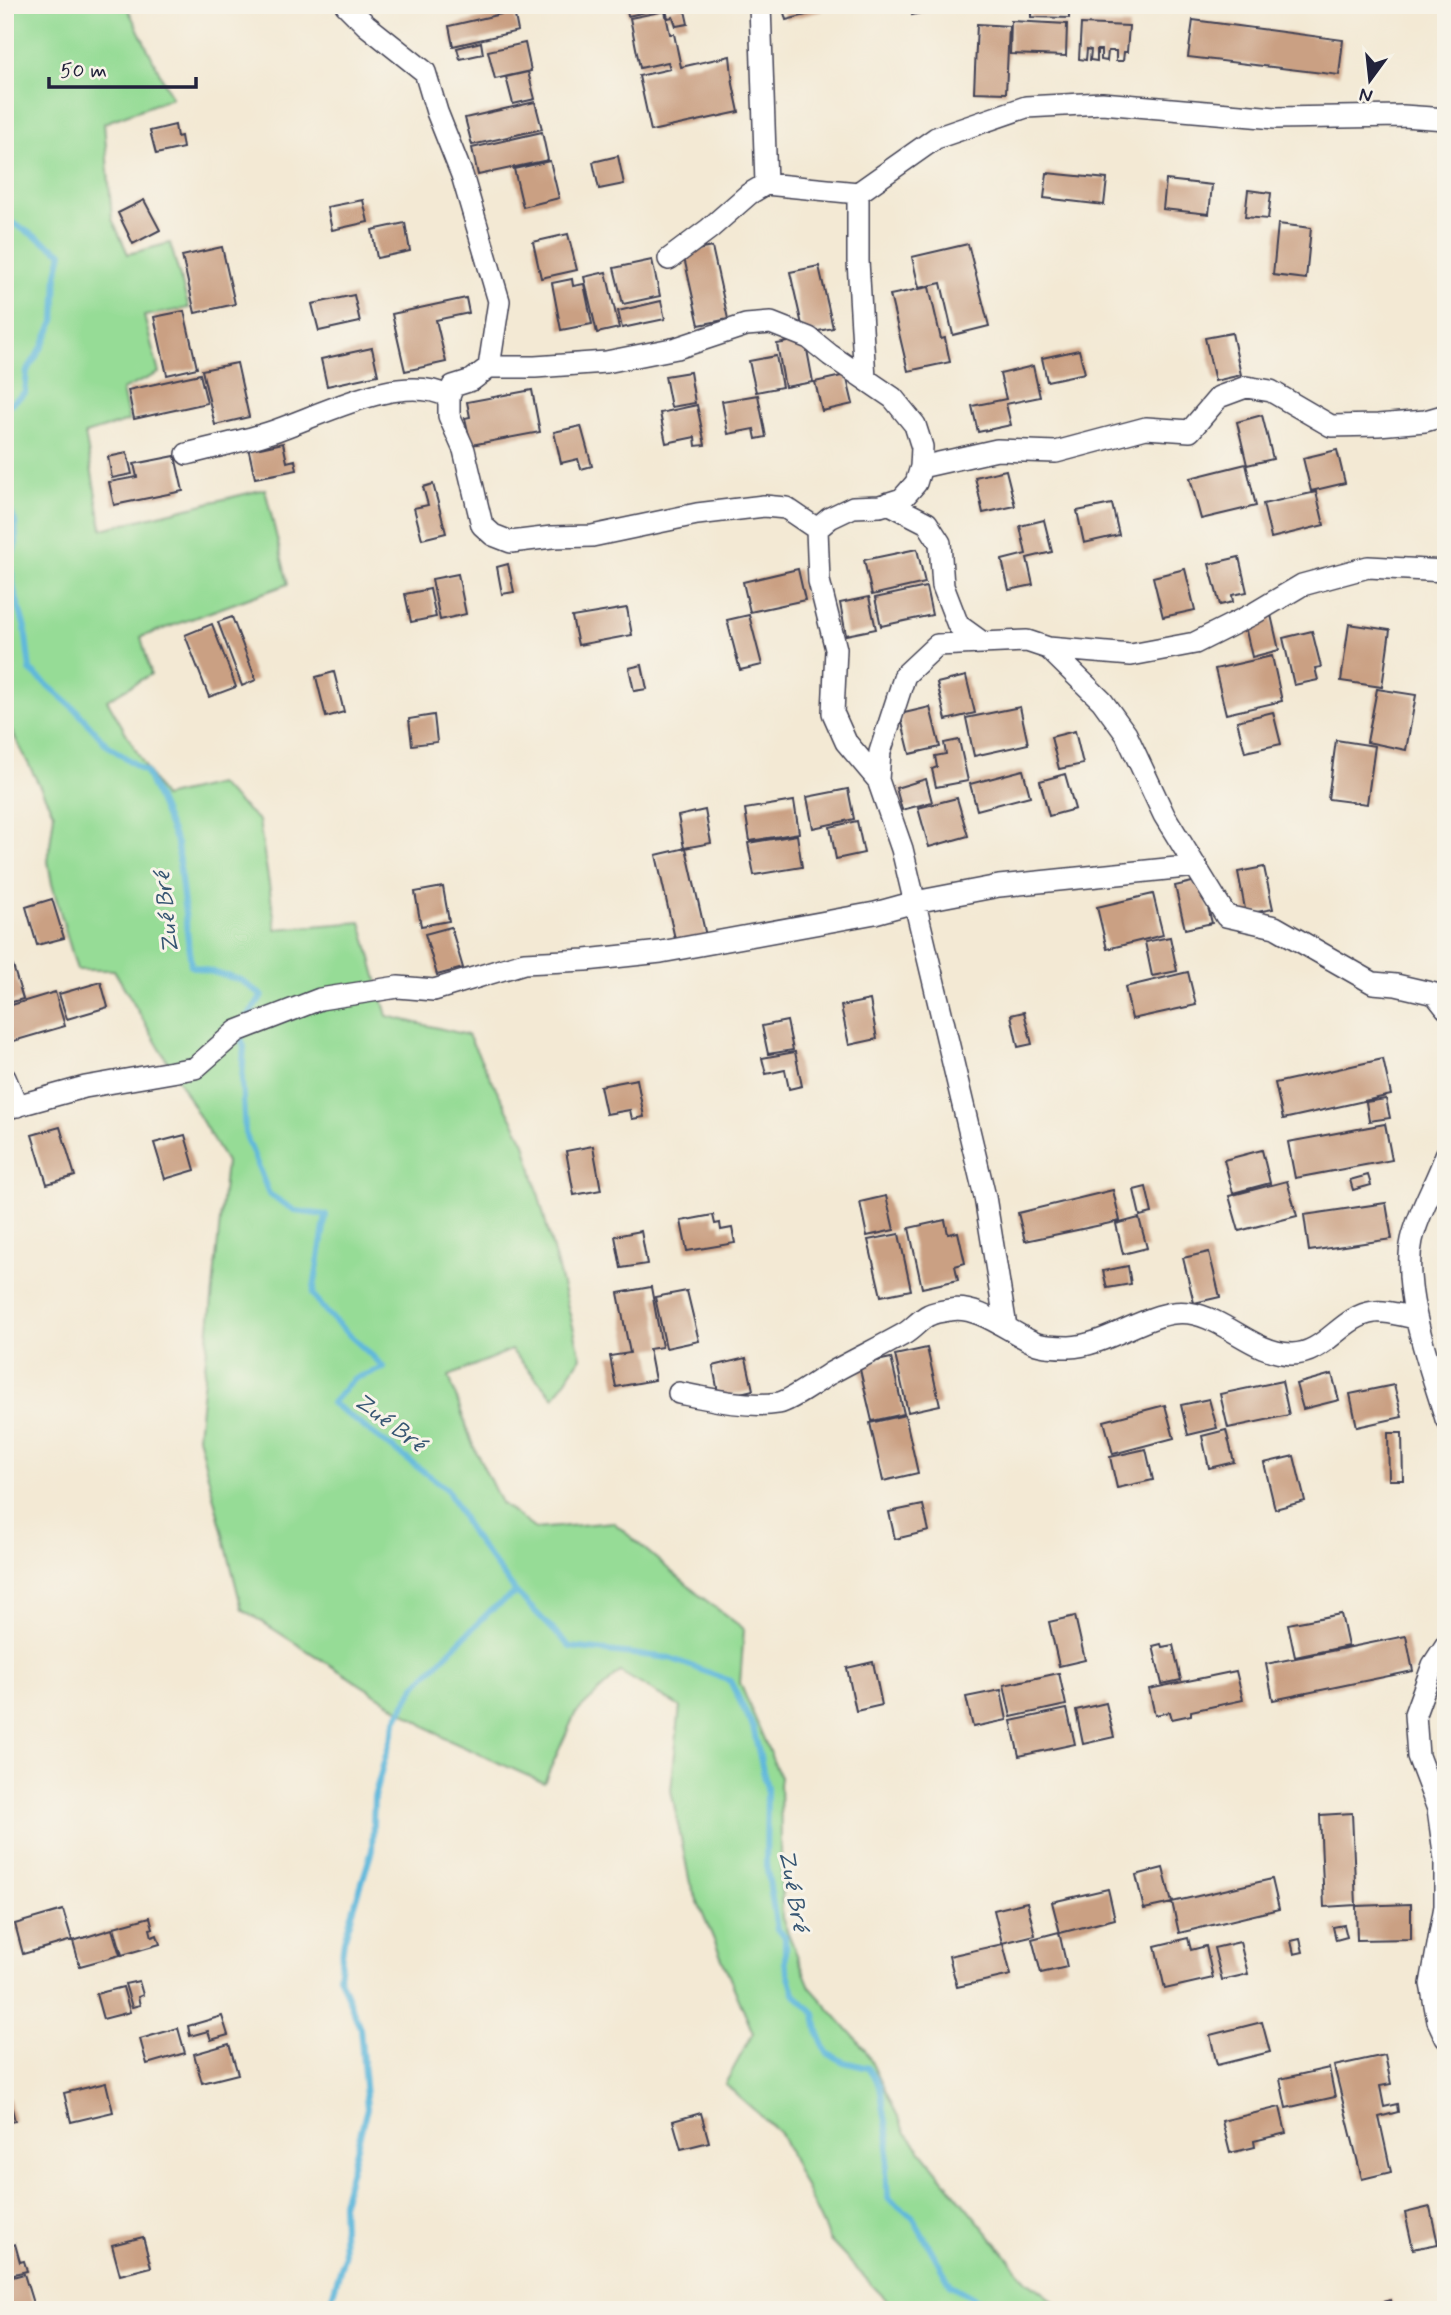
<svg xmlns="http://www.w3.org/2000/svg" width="1451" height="2315" viewBox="0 0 1451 2315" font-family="Mynerve,sans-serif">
	<rect width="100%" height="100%" fill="#f7f3e8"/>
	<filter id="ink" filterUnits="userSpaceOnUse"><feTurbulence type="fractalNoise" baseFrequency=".0143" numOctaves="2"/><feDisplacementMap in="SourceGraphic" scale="14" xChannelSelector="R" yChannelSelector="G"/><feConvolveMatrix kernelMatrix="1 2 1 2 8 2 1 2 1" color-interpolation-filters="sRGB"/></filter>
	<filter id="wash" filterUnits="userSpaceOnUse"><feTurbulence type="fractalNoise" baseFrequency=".00686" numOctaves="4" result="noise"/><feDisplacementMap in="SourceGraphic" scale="28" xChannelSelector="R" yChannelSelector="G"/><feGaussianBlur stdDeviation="1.57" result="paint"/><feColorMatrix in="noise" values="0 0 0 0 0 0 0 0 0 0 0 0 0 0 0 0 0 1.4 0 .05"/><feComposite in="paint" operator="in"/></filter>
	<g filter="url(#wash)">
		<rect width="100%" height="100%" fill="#f3e9d4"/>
		<path fill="#96dc96" stroke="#5c7f68" stroke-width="2" d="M5,5H126L172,98L104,123L112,219L128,254L170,243L189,308L144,316L159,373L122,390L129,421L85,434L102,529L265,489L288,584L141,637L151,674L107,700L163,797L218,784L259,821L276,929L361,922L387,1016L468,1035L525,1143L581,1357L554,1398L511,1350L449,1376L472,1443L501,1503L535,1529L613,1522L699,1595L744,1629L740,1683L780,1777L782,1918L810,1987L865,2049L906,2133L1026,2280L1065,2310H896L830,2241L780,2133L725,2084L753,2033L690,1883L671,1790L680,1707L620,1672L575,1714L544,1783L446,1739L242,1609L198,1436L226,1162L114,970H77L52,884L48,861L54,814L5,718Z"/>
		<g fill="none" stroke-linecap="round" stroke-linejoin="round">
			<path stroke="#5eb8db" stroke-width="6" d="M5,218L62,253L57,274L55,320L42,347L27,371L25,393L10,404L5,403
				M5,511L11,512L15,522L16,543L10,563L14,590L25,628L30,670L77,711L107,745L146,772L177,844L191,966L241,980L262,996L244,1022
				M239,1034L244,1046L242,1080L245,1133L269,1194L295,1211L326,1215L313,1294C331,1323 361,1343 384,1368L353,1379L332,1403L447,1489L472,1535L516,1592L570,1647L670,1658L730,1681L753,1727L767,1788L766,1863L777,1929L785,1936V1963L794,1993L815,2014L818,2032L827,2053L844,2062L868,2068L880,2086L889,2140L886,2173L888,2198L912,2216L951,2285L995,2310
				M328,2310L344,2257L342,2203L367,2108L360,2028L339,1976L344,1940L372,1850L374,1797L396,1720L416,1685L490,1611L516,1592"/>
		</g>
		<g id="blocks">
			<path fill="#caa083" d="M626,5H657L658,9L628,16Z
				M782,5H820L822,11L786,20Z
				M909,5H949V6L912,15Z
				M1031,5H1069V18L1031,17Z
				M684,6L688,24L676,26L673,17L668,18L666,10Z
				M514,11L518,31L453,46L449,26Z
				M665,11L670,34H674L681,67L730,56L733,84L739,112L651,131L639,76L670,69L668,62L640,68L630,18Z
				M1193,20L1343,40L1339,75L1188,57Z
				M1011,21L1067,24L1066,56L1010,54Z
				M977,24L1009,26L1006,93L974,92Z
				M1081,24L1129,26L1127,52H1124L1123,61H1116V51H1108L1107,61L1101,60V50H1097V61L1090,60L1091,50L1087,49L1086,60L1079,59Z
				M481,42L483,54L460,59L457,48Z
				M525,43L531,71L495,79L488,51Z
				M528,72L535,99L513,104L506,77Z
				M535,102L542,129L472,145L465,118Z
				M175,125L177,137L181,136L183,148L156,154L150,131Z
				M542,132L548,160L478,175L472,148Z
				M618,156L624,184L599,189L593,162Z
				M550,161L559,198L523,207L514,169Z
				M1047,173L1107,179L1104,205L1044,198Z
				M1166,180L1212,185L1209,214L1163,209Z
				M1248,190L1271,193L1268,219L1245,217Z
				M144,200L160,230L133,244L118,213Z
				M363,200L368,222L332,230L327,207Z
				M405,223L410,251L377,258L372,230Z
				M1278,224L1311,228L1306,279L1273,275Z
				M568,234L577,270L541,278L533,242Z
				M968,244L989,326L953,335L941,283L919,288L912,257Z
				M222,247L235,304L195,313L182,256Z
				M712,247L728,319L699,325L683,253Z
				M652,260L660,296L623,304L614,268Z
				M819,266L833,328L804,334L790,272Z
				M606,272L619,328L597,333L584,277Z
				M572,279L573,286L584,284L592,324L561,330L552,283Z
				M929,287L941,339L945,338L950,362L908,371L890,295Z
				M354,295L360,322L319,331L312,304Z
				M466,298L469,313L436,320L446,362L405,371L392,314Z
				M661,301L665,319L622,328L618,311Z
				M184,311L197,368L167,375L154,317Z
				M1232,333L1241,375L1215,381L1205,338Z
				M805,339L813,382L785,387L777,344Z
				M372,348L378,375L327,386L321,359Z
				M1079,350L1085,373L1047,381L1042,358Z
				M776,356L782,387L756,392L749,361Z
				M237,363L249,417L215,425L202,370Z
				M1033,366L1040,397L1006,404L1011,425L978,432L972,406L1006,399L1000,374Z
				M690,372L695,403L671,407L665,376Z
				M200,374L207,403L134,419L128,390Z
				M846,375L853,404L822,411L815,382Z
				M532,390L540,432L471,445L465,418L470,417L467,402Z
				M758,395L766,437L756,439L754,429L728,434L722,401Z
				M697,405L705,445L696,446L695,437L666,443L660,413Z
				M1262,415L1273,459L1247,465L1237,422Z
				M581,426L592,466L581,469L578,459L561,463L554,432Z
				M283,443L287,462L295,460L297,470L255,478L248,447L259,445L260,448Z
				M1337,450L1345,483L1311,491L1303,458Z
				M127,453L132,474L112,478L108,457Z
				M175,456L183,491L114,505L109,482L137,477L134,464Z
				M1246,464L1256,506L1201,519L1190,478Z
				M1006,470L1015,506L983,513L975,477Z
				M433,484L446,533L422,539L414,508L428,505L423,487Z
				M1316,492L1324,525L1271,538L1263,504Z
				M1112,504L1119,535L1084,543L1077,511Z
				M1044,520L1052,552L1027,558L1033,585L1009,590L1002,560L1026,554L1020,526Z
				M917,549L925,583L872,595L864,560Z
				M1239,557L1247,592L1232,595L1233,602L1220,605L1209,564Z
				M508,564L514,592L502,594L497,567Z
				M798,569L805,600L750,612L743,582Z
				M1185,569L1195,610L1163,617L1153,577Z
				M458,574L466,614L440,620L432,579Z
				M926,587L932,615L881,626L875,598Z
				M430,589L436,617L411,622L405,594Z
				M869,597L876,629L846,635L840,603Z
				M627,608L632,635L578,645L572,617Z
				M749,615L762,665L740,670L727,620Z
				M1271,615L1279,650L1252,657L1244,622Z
				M232,617L256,680L242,686L218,622Z
				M212,624L236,687L209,697L185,635Z
				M1349,624L1390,630L1382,687L1341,681Z
				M1312,631L1321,667L1315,668L1318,680L1294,685L1283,638Z
				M1272,656L1282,701L1226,714L1215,669Z
				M642,665L647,689L634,691L629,668Z
				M334,672L344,712L326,717L316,677Z
				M966,676L975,713L946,720L937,683Z
				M1377,689L1416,695L1406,750L1367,742Z
				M930,707L940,747L910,754L900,714Z
				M1020,707L1028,744L974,756L966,718Z
				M1273,712L1281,744L1245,752L1237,721Z
				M434,715L437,742L412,745L409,719Z
				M1075,731L1083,764L1059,769L1051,737Z
				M959,740L968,781L936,787L932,769L937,767L935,756L946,754L944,743Z
				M1336,740L1375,746L1367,804L1328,799Z
				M1023,770L1030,796L977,810L970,784Z
				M1065,774L1075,809L1049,816L1040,781Z
				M926,779L932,802L902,810L896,788Z
				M848,789L854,819L813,828L807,797Z
				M957,798L968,836L929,847L918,808Z
				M794,801L799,833L750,841L745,809Z
				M705,810L711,843L684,848L678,816Z
				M857,821L864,853L836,859L830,827Z
				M797,835L802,867L754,875L748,843Z
				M686,848L706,936L676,943L656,855Z
				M1264,867L1273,909L1246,914L1238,872Z
				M1201,880L1212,923L1185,929L1175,886Z
				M443,887L449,921L421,926L415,892Z
				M1153,894L1163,935L1107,949L1097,907Z
				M52,899L64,938L37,945L26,907Z
				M451,927L463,968L437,975L425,934Z
				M1170,937L1177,971L1152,976L1145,942Z
				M13,966L23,999L5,1004V968Z
				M1188,972L1196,1005L1132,1019L1125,987Z
				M101,982L108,1007L67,1019L59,994Z
				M55,992L65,1026L7,1043L5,1007Z
				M870,1000L877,1039L849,1045L841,1006Z
				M1024,1012L1032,1044L1018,1047L1011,1015Z
				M787,1021L793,1050L768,1054L762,1026Z
				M795,1052L802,1086L789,1089L785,1070L766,1074L762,1058Z
				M1383,1059L1391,1095L1283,1119L1275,1083Z
				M637,1079L644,1117L632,1119L630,1110L606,1114L600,1086Z
				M1386,1099L1390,1118L1369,1121L1366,1102Z
				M1385,1124L1392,1160L1295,1178L1288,1142Z
				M60,1127L75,1176L47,1184L32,1135Z
				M185,1135L195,1170L165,1179L154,1143Z
				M593,1146L601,1190L574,1195L566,1151Z
				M1262,1150L1270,1183L1233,1193L1224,1160Z
				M1368,1175L1371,1185L1353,1190L1350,1180Z
				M1287,1181L1297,1216L1239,1231L1229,1196Z
				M1146,1187L1152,1213L1140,1216L1134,1190Z
				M1113,1190L1120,1221L1025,1241L1018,1213Z
				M886,1196L894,1230L867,1236L860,1202Z
				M1386,1203L1392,1239L1309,1251L1304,1215Z
				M713,1215L715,1224L720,1223L721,1230L732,1228L735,1243L687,1251L681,1221Z
				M1139,1218L1147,1248L1123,1254L1116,1224Z
				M945,1220L948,1234L958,1232L965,1263L955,1266L958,1280L922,1288L909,1228Z
				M641,1231L647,1264L621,1268L615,1236Z
				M899,1234L911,1290L881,1296L868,1240Z
				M1209,1252L1220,1297L1194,1303L1183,1258Z
				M1128,1266L1131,1284L1107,1288L1103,1271Z
				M651,1287L662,1347L649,1349L655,1380L616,1387L610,1356L630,1353L618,1293Z
				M687,1291L699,1341L666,1348L655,1297Z
				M927,1348L940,1405L908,1412L895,1355Z
				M746,1358L753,1390L719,1398L713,1366Z
				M891,1358L904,1414L872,1421L859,1365Z
				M1332,1374L1339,1400L1303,1409L1296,1384Z
				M1282,1381L1289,1415L1228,1428L1220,1394Z
				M1394,1385L1402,1417L1357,1427L1350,1394Z
				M1209,1399L1217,1428L1188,1435L1181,1405Z
				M1165,1405L1174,1438L1113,1454L1104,1421Z
				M905,1415L918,1473L883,1481L870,1423Z
				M1226,1430L1234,1462L1209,1468L1202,1436Z
				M1388,1433H1402L1403,1480H1389Z
				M1146,1449L1153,1480L1117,1488L1110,1457Z
				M1294,1456L1305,1501L1275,1509L1264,1463Z
				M923,1505L929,1531L895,1539L889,1512Z
				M1341,1614L1348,1646L1295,1657L1288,1624Z
				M1075,1616L1085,1660L1059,1666L1049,1622Z
				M1406,1636L1413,1671L1273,1700L1266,1664Z
				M1161,1644L1162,1647L1173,1645L1181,1680L1162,1684L1153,1646Z
				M873,1662L882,1705L856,1711L847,1668Z
				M1236,1671L1243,1700L1191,1711V1715L1172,1719L1170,1712L1155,1715L1149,1689Z
				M1059,1673L1066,1705L1011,1717L1004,1685Z
				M1001,1690L1007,1720L973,1727L966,1697Z
				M1106,1703L1114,1737L1083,1744L1076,1710Z
				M1067,1709L1075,1744L1019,1756L1011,1721Z
				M1352,1813L1356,1905L1324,1907L1320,1815Z
				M1163,1868L1172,1903L1144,1909L1136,1875Z
				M1272,1879L1279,1909L1179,1933L1172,1902Z
				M1108,1889L1115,1919L1060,1933L1052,1902Z
				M1027,1902L1035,1935L1002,1943L994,1910Z
				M1411,1904V1939L1357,1940L1356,1906Z
				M63,1910L72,1940L23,1954L15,1924Z
				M150,1917L153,1928L150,1929L152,1937L157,1935L160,1944L122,1955L114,1927Z
				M1344,1925L1347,1937L1336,1940L1333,1927Z
				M112,1929L120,1955L80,1966L73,1941Z
				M1059,1932L1067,1967L1041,1973L1032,1939Z
				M1188,1938L1191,1950L1206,1946L1213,1978L1165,1989L1155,1946Z
				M1300,1939L1303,1952L1294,1954L1291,1941Z
				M1240,1942L1248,1974L1222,1980L1214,1948Z
				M1003,1944L1011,1975L957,1987L949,1956Z
				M139,1981L143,1995L138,1997L140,2005L132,2007L125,1984Z
				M123,1987L130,2012L103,2019L96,1994Z
				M222,2016L228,2035L211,2040L208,2031L190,2036L188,2026Z
				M1262,2022L1270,2052L1217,2065L1210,2035Z
				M178,2028L185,2053L147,2064L140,2039Z
				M229,2044L238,2074L202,2083L194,2054Z
				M1385,2055L1391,2084L1380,2086L1384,2107L1397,2104L1398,2112L1379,2117L1391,2172L1362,2179L1334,2066Z
				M1329,2068L1335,2097L1286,2108L1280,2079Z
				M106,2083L113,2112L71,2122L64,2093Z
				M5,2097H9L15,2121L5,2123Z
				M1280,2107L1286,2133L1254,2141L1255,2147L1230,2153L1222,2121Z
				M701,2113L709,2142L681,2149L673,2121Z
				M1430,2207L1438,2244L1413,2249L1405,2213Z
				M143,2237L151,2267L120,2275L112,2245Z
				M15,2244L20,2262L24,2261L27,2271L5,2276V2247Z
				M24,2274L35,2310H5V2279Z
				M1391,2300L1393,2310H1361V2307Z"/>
		</g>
	</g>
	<g filter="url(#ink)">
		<use href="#blocks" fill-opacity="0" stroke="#414052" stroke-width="2"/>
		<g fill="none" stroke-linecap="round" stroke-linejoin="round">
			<g stroke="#414052" stroke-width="24">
				<path id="street" d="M346,5L366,25L425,72L437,112L462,175L499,301L489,367
					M760,5L766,184
					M858,193V261L865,379
					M669,259L709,229L749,194L766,184L858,193L936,138L1026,107L1102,103L1275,118L1403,116L1446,119
					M187,454C213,447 239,442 265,434C315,419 399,370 449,397
					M921,467L997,450L1056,452L1146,428L1190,431L1219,397L1246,387L1271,391L1331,426L1378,425L1425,421L1446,415
					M888,503L927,523L940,543L943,586L958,625L983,643
					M817,529L786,508L764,506L697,514L592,536L552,537L511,542L493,535L482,525L464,450L449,416V397L453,386L472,380L489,367H535L606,362L677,348L746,325L771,323L809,338L830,355L893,398L915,425L922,447L921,467L916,483L902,499L880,506L853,507L830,518L817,529L819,581L836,649L833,713L846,742L878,780L902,849L985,1197L1006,1327
					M1048,648L1131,655L1195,643L1253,614L1302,585L1368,567L1446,571
					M878,780L880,752L905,675L937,645L1027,641L1048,648L1102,701L1126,734L1164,815L1226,916L1275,927L1373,983L1396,985L1435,994L1446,1008
					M5,1078L17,1106
					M5,1109L85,1087L195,1068L237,1031L320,999L398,987L434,990L524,963L586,960L661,952L875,913L915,902L999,886L1196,866
					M1446,1155C1436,1184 1419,1210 1412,1240C1401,1292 1431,1369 1446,1419
					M679,1393C709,1399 748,1408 779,1403C790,1401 818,1381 829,1374C854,1360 879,1348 904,1334C913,1329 920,1319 929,1315C935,1312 943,1311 950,1310C978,1304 1012,1334 1037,1344C1046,1347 1059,1347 1069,1347C1109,1346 1153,1307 1189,1313C1227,1319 1253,1353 1291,1354C1325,1355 1341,1316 1374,1312C1387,1310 1403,1316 1416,1318
					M1446,1645L1433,1665L1415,1714L1418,1756L1438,1809L1445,1860V1906L1431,1984L1438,2021L1446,2038"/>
			</g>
			<use href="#street" stroke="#fff" stroke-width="21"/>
		</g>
	</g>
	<g text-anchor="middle" stroke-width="6" stroke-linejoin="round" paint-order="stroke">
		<g font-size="24" font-style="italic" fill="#375673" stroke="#f7f3e8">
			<text transform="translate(166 913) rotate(-96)" y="8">Zué Bré</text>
			<text transform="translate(390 1422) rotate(37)" y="8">Zué Bré</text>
			<text transform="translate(794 1890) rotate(80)" y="8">Zué Bré</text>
		</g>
	</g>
	<rect width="1451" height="2315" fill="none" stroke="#f7f3e8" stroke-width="28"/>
	<g transform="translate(1370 80) rotate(195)" stroke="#f7f3e8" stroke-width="5" paint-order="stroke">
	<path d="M0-5L12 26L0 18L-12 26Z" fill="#22223b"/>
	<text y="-10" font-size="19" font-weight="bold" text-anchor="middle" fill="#22223b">N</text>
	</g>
	<path d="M49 77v10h147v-10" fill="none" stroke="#22223b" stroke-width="3.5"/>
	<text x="60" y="77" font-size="21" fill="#22223b" stroke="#f7f3e8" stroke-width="5" paint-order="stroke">50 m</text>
</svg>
